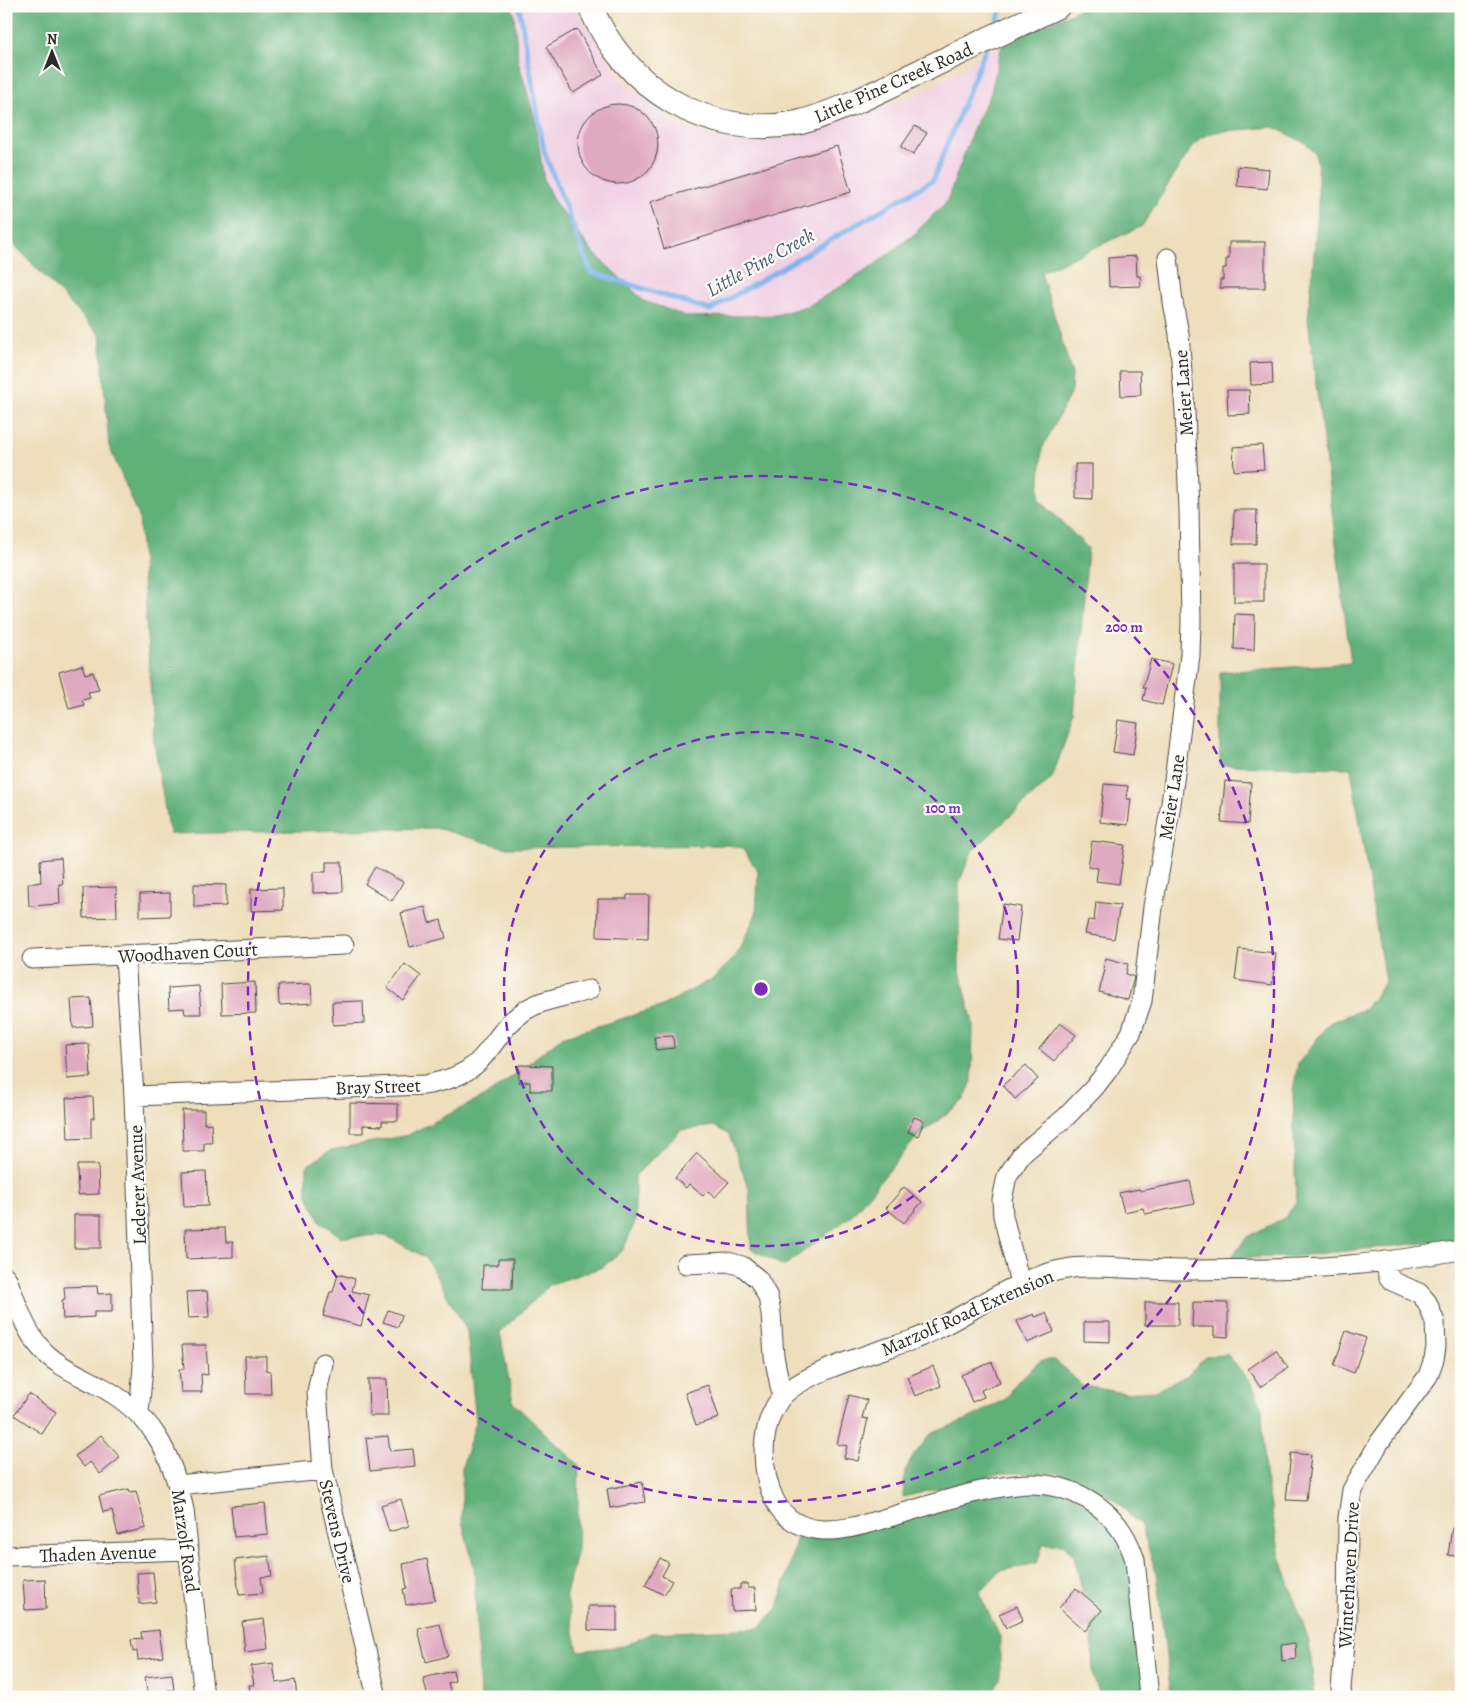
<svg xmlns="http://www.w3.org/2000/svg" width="1467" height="1703" viewBox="0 0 1467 1703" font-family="Alegreya,serif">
	<rect width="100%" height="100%" fill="#fdfcf7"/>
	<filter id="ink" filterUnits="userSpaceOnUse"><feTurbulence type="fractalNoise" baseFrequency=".02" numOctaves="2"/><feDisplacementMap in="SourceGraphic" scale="10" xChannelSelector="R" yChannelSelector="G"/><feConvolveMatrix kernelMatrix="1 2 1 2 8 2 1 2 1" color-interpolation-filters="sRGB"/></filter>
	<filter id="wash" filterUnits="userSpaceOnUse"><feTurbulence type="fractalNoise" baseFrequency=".0096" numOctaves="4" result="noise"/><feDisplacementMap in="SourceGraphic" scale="20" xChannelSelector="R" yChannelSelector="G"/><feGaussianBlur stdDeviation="1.12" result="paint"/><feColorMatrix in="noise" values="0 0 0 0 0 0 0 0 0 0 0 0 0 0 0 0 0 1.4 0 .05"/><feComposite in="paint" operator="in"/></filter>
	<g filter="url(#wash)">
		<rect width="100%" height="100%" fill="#eedebc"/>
		<path fill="#f1d0e3" d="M511,6H577L580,16L624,82L676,124L714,137L786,139L915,95L1002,44L991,93L977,119L947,201L913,235L869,269L810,305L776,315L688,317L644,301L590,249L553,200L544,180L534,115L518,61L514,15Z"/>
		<path fill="#60b07a" stroke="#466e52" d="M6,6H511L514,15L518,61L534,115L544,180L553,200L590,249L644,301L688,317L776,315L810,305L869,269L913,235L947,201L977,119L991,93L1002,44L1087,6H1461V1239L1287,1257L1231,1258L1247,1237L1286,1217L1296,1202L1293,1091L1298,1064L1329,1023L1366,1008L1385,982L1351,768L1220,765V672L1351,663L1308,320L1318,210V166L1315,153L1305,143L1274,127L1214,132L1200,138L1190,150L1142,226L1041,272L1072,374L1071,392L1042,449L1039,499L1088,548L1074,716L1052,778L972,851L959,883V967L973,1023L972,1081L964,1100L917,1137L851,1216L784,1266L751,1249L749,1189L729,1135L714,1126L681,1130L635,1176V1222L623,1250L603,1267L551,1284L500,1332L513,1403L579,1465L577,1549L566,1595L578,1651L624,1646L651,1633L759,1628L778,1608L800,1525L811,1528L981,1491L1065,1489L1123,1531L1149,1697H1101L1093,1677L1092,1633L1074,1556L1064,1544H1043L1037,1563L1000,1571L979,1593L1000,1636V1679L990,1697H480L474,1567L462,1521V1467L476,1422L467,1331L426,1258L385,1235L341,1237L320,1221L307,1194V1166L331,1150L408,1135L489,1094L562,1037L660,1007L714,978L736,956L756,914L758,871L742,848L729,845L506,848L436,828L169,834L154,742L139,516L109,446L100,335L9,239L6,232Z
			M1228,1355L1252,1384L1262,1409L1265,1473L1280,1556L1309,1642L1315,1697H1171L1156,1572L1141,1526L1114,1499L1057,1473H1001L903,1497L905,1471L914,1455L931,1434L972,1417L1006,1399L1014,1385L1041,1360H1055L1083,1386L1125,1393L1155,1391L1186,1376L1207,1356Z"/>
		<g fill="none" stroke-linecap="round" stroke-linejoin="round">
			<path stroke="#7fb3ec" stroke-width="5" d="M519,6L544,151L591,272L710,310L933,180L986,48
				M995,26L1003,6"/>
		</g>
		<g id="blocks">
			<path fill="#dfa9bf" d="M577,29L603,75L573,93L546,47Z
				M578 144a40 40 0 1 1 80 0a40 40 0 1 1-80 0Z
				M915,126L927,133L913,155L901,147Z
				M837,146L851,192L664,249L650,202Z
				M1238,166L1269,169L1267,189L1237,186Z
				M1229,242H1265V288H1220V280H1223V268H1226V259H1229Z
				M1136,256L1137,276H1140L1141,286L1109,287L1108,258Z
				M1272,362L1273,384L1251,385L1250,363Z
				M1120,371H1140L1141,395L1121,396Z
				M1227,390H1249L1250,414L1228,415Z
				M1262,445L1264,469L1234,471L1233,447Z
				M1075,464H1092V499L1075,498Z
				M1234,510H1257L1256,544H1233Z
				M1234,564H1264V602H1234Z
				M1235,614L1255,615L1254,650L1234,649Z
				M1151,659L1172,664L1162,705L1143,700L1146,688H1143Z
				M82,665L85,674L93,672L99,690L88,692L90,698L82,700L84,705L69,709L59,672Z
				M1118,720L1138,723L1133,755L1113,752Z
				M1225,781L1251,783L1248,824L1221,822Z
				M1104,784L1128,786L1126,799H1131L1128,825L1100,822Z
				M1092,841L1125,845L1119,884L1096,881L1098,868L1088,867Z
				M61,858L63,884H59L60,904L29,906L28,884L41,882L40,860Z
				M326,862H342L343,892L313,893V872H326Z
				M375,867L403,882L392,901L365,884Z
				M194,884L226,885V906L194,907Z
				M116,887L117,917L84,918L83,888Z
				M283,888V910L251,911V889Z
				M170,893V916L140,917V894Z
				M627,895H649L648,939L597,937L598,899H627Z
				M1096,902L1120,905L1114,939L1085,934L1088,920L1094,921Z
				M1003,904L1021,907L1017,941L998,939Z
				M425,907L429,923L441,920L446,938L410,947L401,913Z
				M1239,949L1276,953L1272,985L1235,980Z
				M1106,958L1128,964L1126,974L1134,977L1128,1000L1099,992L1105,970L1103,969Z
				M405,964L421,976L403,1000L387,988Z
				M255,982L256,1013L222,1014L221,984Z
				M311,984L312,1003L279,1005L278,985Z
				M199,986L201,1014H185L184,1008L169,1009L168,988Z
				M91,998L93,1026L73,1028L71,999Z
				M363,1001L364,1023L333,1025L332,1002Z
				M1060,1023L1076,1035L1054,1061L1039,1049Z
				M673,1036L674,1048L656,1050L654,1037Z
				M89,1044L91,1077L67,1079L65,1045Z
				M519,1065L552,1066V1091H530V1082H519Z
				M1026,1065L1038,1079L1015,1099L1003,1085Z
				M93,1097L94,1118H91V1138L68,1139L66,1098Z
				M350,1103L398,1104V1121H382V1126L363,1125V1133H350Z
				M182,1110H204V1124L211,1123L212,1143H204V1151H183Z
				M914,1117L924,1121L918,1136L908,1132Z
				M697,1153L729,1182L715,1197L708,1191L703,1196L689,1184L686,1188L675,1178Z
				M77,1165H98L99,1194L78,1195Z
				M206,1171L208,1206L184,1207L182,1172Z
				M1190,1181L1195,1204L1145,1214L1143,1208L1124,1212L1119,1193L1139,1189L1140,1191Z
				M904,1187L922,1202L904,1223L886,1208Z
				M74,1215H101V1248H74Z
				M225,1228L226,1242H233V1257L186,1259L185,1229Z
				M498,1259H513L512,1289H482L483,1265H498Z
				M338,1274L355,1279L352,1291L369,1295L361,1326L323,1316L330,1292H333Z
				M97,1286L98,1294L112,1293V1312H94V1317L63,1319L62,1300L65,1299L64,1287Z
				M207,1291L209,1317L188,1318L186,1292Z
				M1145,1302H1178V1325H1145Z
				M1193,1302L1228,1303V1337L1214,1336V1327H1192Z
				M388,1310L402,1315L398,1327L383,1322Z
				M1046,1313L1054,1332L1027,1343L1017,1321L1034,1314L1035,1317Z
				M1084,1322H1110V1342L1084,1341Z
				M1346,1331L1366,1338L1354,1373L1334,1365Z
				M182,1345H206L208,1375L201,1374L202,1392H181L179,1369H184Z
				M1276,1350L1288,1368L1260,1387L1248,1369Z
				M245,1356H266V1370L270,1371L271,1394H246Z
				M992,1362L1000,1382L981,1390L984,1397L972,1402L961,1375Z
				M933,1366L941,1386L915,1396L907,1377Z
				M368,1379H387L388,1416H369Z
				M708,1385L719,1418L696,1425L685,1393Z
				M29,1394L56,1412L42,1434L14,1415Z
				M849,1395L867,1400L862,1418L868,1419L858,1461L844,1458L847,1446L837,1444Z
				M101,1435L120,1458L100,1474L90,1462L84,1467L75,1456Z
				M388,1436L390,1451L413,1449L415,1466L370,1471L366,1438Z
				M1291,1453L1311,1455L1306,1501L1286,1500Z
				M1460,1473H1461V1501L1456,1500Z
				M642,1482L645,1502L610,1508L607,1489Z
				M129,1489L130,1492L136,1491L146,1528L118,1535L112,1510L103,1512L99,1496Z
				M401,1499L409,1526L389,1532L381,1505Z
				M265,1503L268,1534L234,1537L231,1506Z
				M1452,1528L1461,1529V1557L1448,1555Z
				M269,1556L272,1576L261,1577L263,1593L239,1595L235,1560Z
				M660,1558L669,1563L662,1576L672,1581L664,1595L645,1585Z
				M427,1559L435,1600L406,1605L403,1589L407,1588L403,1564Z
				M153,1572L156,1602L139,1604L137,1573Z
				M45,1579L46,1609L25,1610L23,1580Z
				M740,1584H748V1588H755L756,1610L732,1611L731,1589H740Z
				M1076,1588L1102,1610L1085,1631L1059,1608Z
				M1458,1592H1461V1626H1458Z
				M588,1606H617V1631L588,1630Z
				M1017,1606L1023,1620L1006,1628L999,1614Z
				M264,1619L268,1649L245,1652L242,1622Z
				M440,1624L448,1656L426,1662L418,1629Z
				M159,1630L163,1657L138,1660L137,1651L133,1652L131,1640L142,1639L141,1632Z
				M1295,1643L1296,1659L1282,1661L1281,1645Z
				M273,1663L276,1683L295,1680L297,1697H251L249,1685H254L251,1666Z
				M453,1671L455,1681L448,1683L452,1697H428L423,1678Z
				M172,1674L174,1690H168L169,1696L148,1697L145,1677Z"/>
		</g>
	</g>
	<g filter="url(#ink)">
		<use href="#blocks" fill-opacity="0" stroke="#484641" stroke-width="1"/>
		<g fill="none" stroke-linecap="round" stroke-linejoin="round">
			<g stroke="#484641" stroke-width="21">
				<path id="minor" d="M125,956L134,1096L143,1366L139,1414
					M32,959L344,945
					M134,1096L424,1085C442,1082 463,1076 477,1063C495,1046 501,1027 523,1012C541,999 568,996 589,990
					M686,1264L728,1262L742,1266L758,1279L768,1297L771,1314L774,1356L782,1396
					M6,1277C16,1300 23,1327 39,1346C52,1363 77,1374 96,1384C152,1413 171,1450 184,1510L204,1697
					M1020,1283L1003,1216L1002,1200L1007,1176L1022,1154L1066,1117L1094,1088L1108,1070L1131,1033L1142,1001L1153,907L1171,804L1190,655L1191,621L1189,510L1185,411L1179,334L1173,302L1168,258
					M323,1363L317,1392L323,1470L377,1697
					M178,1485L323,1470
					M6,1556L189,1550
					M1149,1697L1135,1560C1127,1534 1112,1513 1087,1499C1066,1487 1041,1482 1016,1485C973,1490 931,1505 890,1517C868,1523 846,1531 823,1530C802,1529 783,1519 774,1499C760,1469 760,1426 780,1399C800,1372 882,1351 915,1339C968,1318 1013,1276 1072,1268C1088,1266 1105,1267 1121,1268C1144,1269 1167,1270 1189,1270C1243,1269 1297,1270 1350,1265C1387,1262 1424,1256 1461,1250
					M1342,1697L1341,1688L1347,1620L1348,1518L1352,1490L1379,1443L1428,1376L1434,1359L1436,1347L1435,1322L1427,1302L1419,1293L1392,1281L1388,1276L1385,1261"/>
			</g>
			<g stroke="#484641" stroke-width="26">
				<path id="tertiary" d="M590,6C625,89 708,140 797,123C819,118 838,109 858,101L1058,6"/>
			</g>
			<use href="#minor" stroke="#fff" stroke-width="19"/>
			<use href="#tertiary" stroke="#fff" stroke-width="24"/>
		</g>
	</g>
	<g fill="none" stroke="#7b2cbf" stroke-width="2.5" stroke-dasharray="9 6">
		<circle cx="761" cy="989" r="257"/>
		<circle cx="761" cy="989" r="513"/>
	</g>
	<g text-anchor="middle" stroke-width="4.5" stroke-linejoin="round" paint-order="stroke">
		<g font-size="19" fill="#2b2b2b" stroke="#fdfcf7">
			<text transform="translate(893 82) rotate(-24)" y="7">Little Pine Creek Road</text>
			<text transform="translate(1183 393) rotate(-94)" y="7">Meier Lane</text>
			<text transform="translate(1171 797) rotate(-81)" y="7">Meier Lane</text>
			<text transform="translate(188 952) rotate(-3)" y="7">Woodhaven Court</text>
			<text transform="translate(378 1086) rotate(-2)" y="7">Bray Street</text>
			<text transform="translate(137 1185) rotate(-92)" y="7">Lederer Avenue</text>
			<text transform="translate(967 1312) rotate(-24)" y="7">Marzolf Road Extension</text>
			<text transform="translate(338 1531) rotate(77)" y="7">Stevens Drive</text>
			<text transform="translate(186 1541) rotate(82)" y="7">Marzolf Road</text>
			<text transform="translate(98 1553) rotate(-2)" y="7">Thaden Avenue</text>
			<text transform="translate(1348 1575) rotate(-87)" y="7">Winterhaven Drive</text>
		</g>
		<g font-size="20" font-style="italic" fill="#485b6f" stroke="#fdfcf7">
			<text transform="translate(760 262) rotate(-29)" y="7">Little Pine Creek</text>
		</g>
	</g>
	<circle cx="761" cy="989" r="8" fill="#7b2cbf" stroke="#fdfcf7" stroke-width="2.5"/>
	<g font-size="15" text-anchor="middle" font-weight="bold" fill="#7b2cbf" stroke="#fdfcf7" stroke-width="4.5" stroke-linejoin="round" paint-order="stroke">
		<text x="1124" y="632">200 m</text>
		<text x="943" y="813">100 m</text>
	</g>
	<rect width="1467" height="1703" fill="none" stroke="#fdfcf7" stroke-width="25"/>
	<g transform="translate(52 52)" stroke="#fdfcf7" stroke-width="4" paint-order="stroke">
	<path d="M0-4L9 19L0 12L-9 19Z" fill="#2b2b2b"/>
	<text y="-8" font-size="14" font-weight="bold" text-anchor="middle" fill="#2b2b2b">N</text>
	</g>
</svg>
